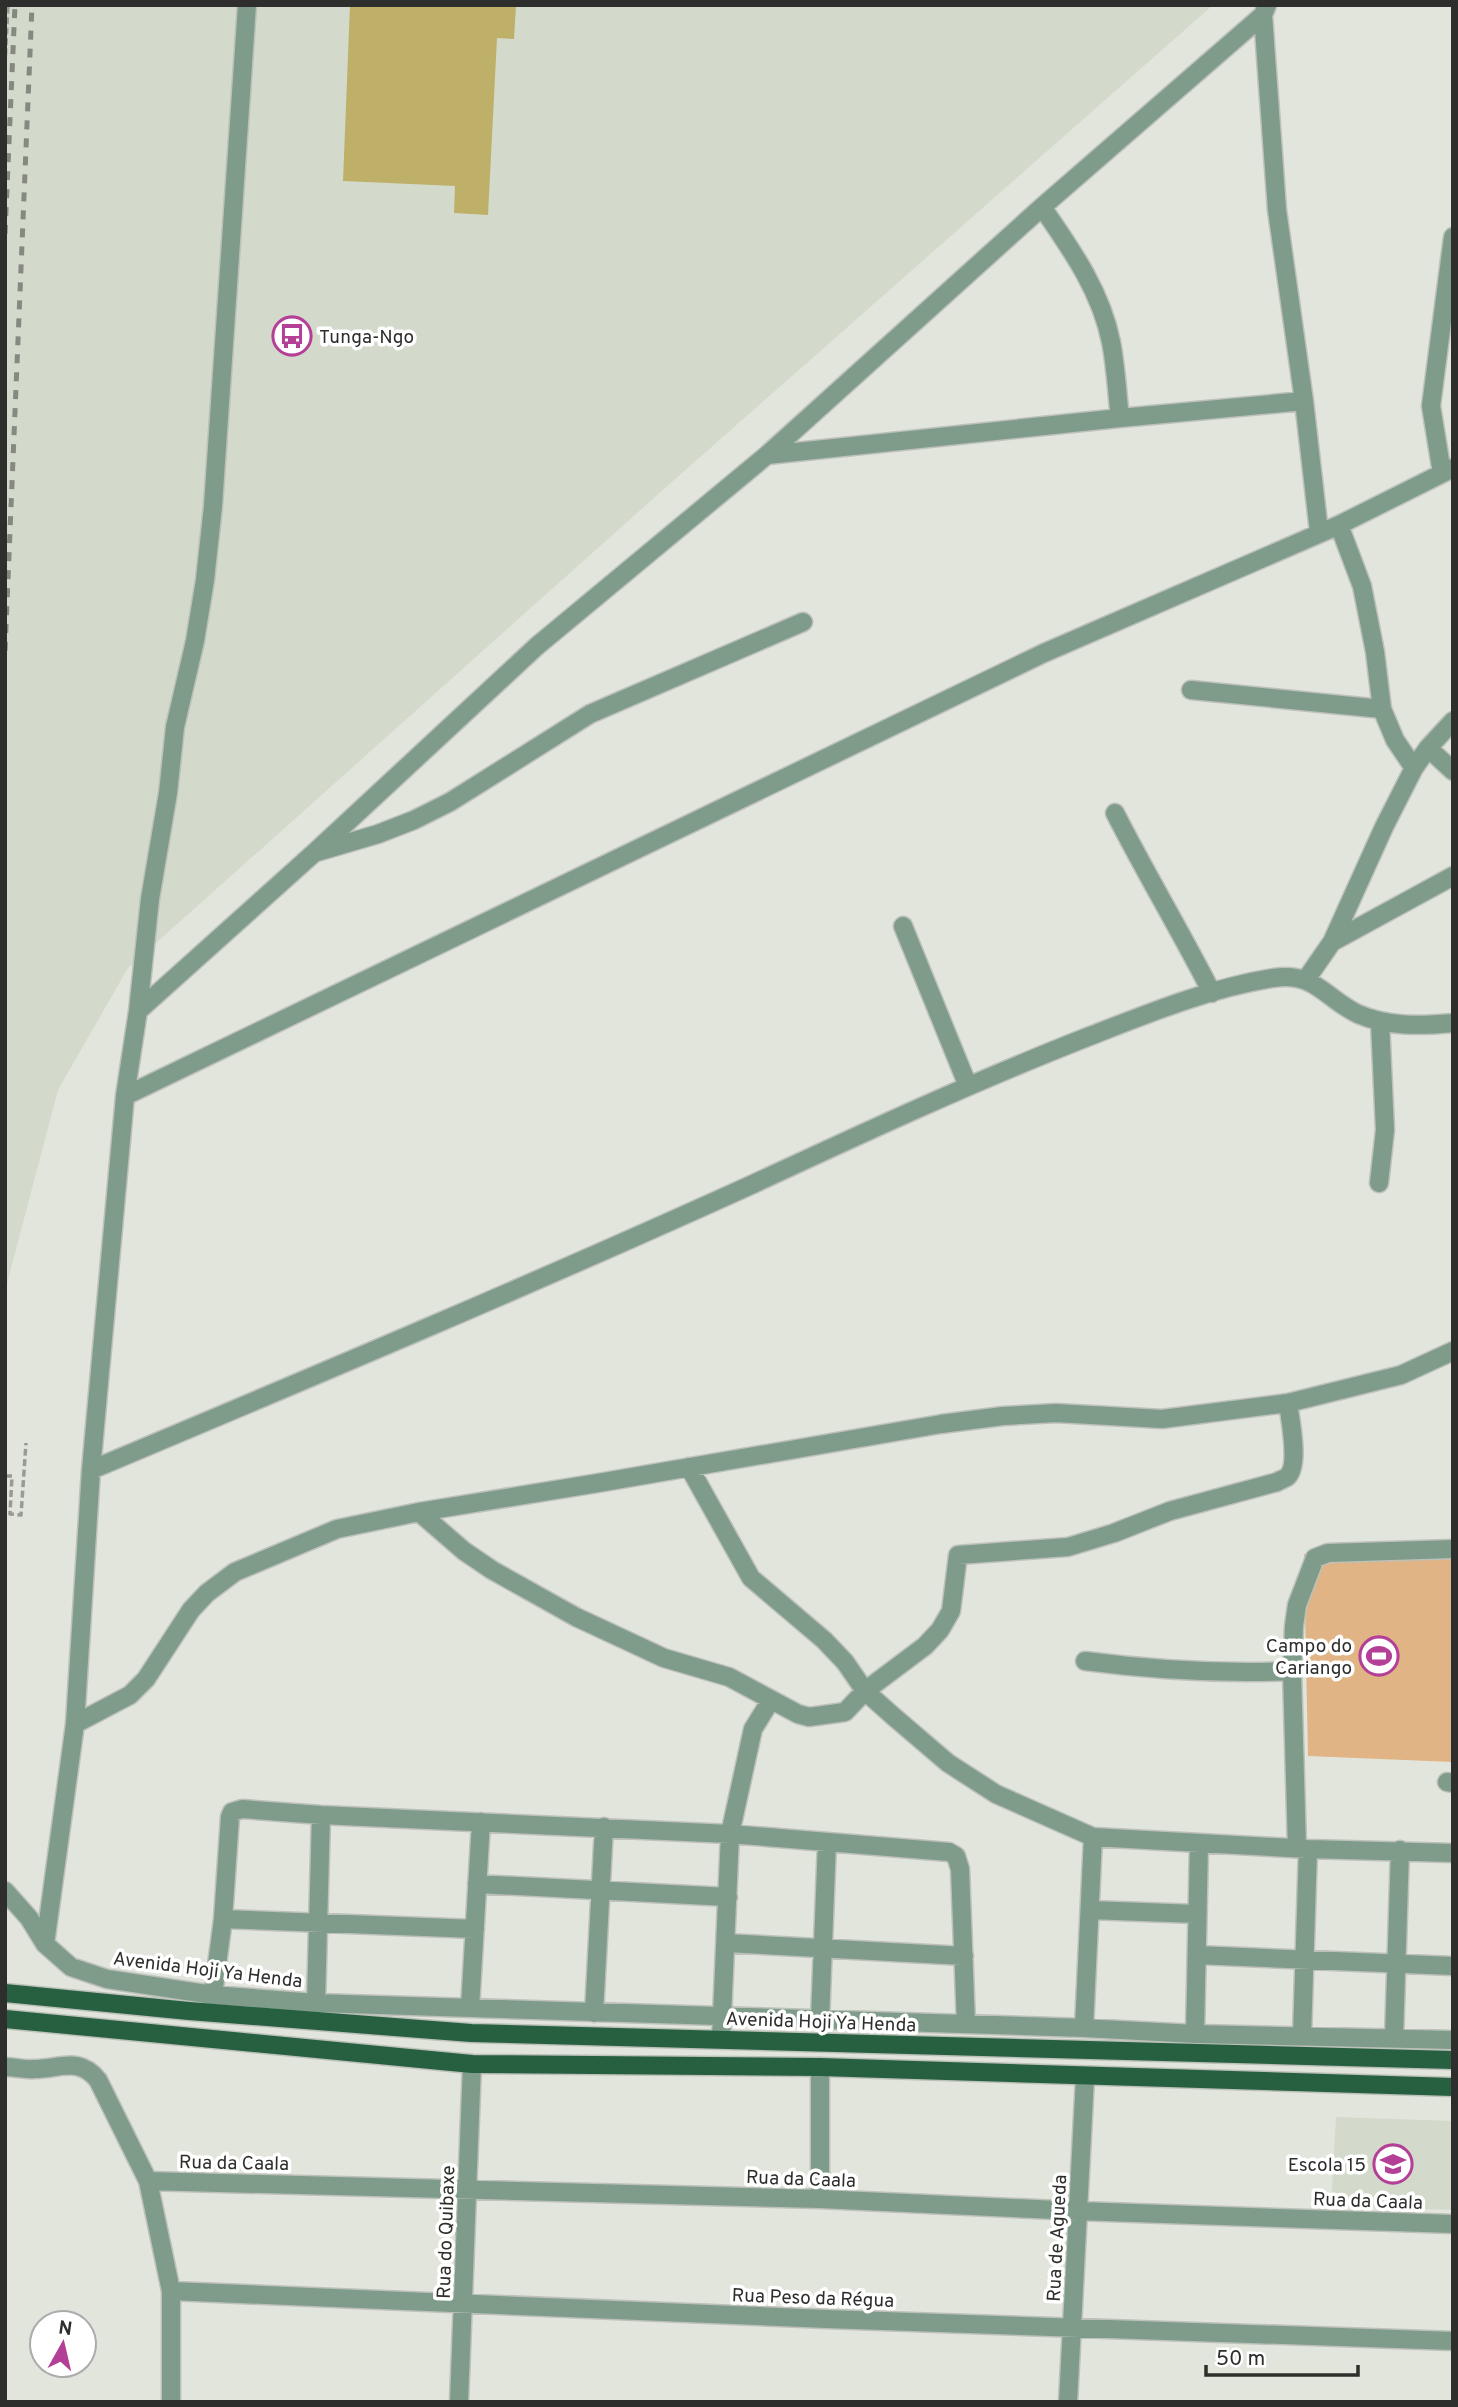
<svg xmlns="http://www.w3.org/2000/svg" width="1458" height="2407" viewBox="0 0 1458 2407" font-family="Overpass,sans-serif">
	<rect width="100%" height="100%" fill="#e1e5dc"/>
	<path fill="#d3dacb" d="M5,5H1213L674,480L128,968L58,1090L5,1291Z
		M1336,2117L1453,2121V2210L1331,2206Z"/>
	<path fill="#e0b485" d="M1304,1554L1453,1557V1762L1308,1756Z"/>
	<path fill="#beb068" d="M350,5H516L514,39L497,38L488,215L454,213L455,186L343,181Z"/>
	<g fill="none" stroke-linecap="round" stroke-linejoin="round">
		<g stroke="#bdc1b9" stroke-width="21">
			<path id="minor" d="M1263,15L1277,210L1304,401L1319,532
				M1042,207C1071,249 1101,291 1111,342C1116,367 1117,393 1120,418
				M767,455L1120,418L1304,401
				M1442,473L1431,406L1453,237
				M1339,525L1362,586L1375,652L1382,709L1395,740L1414,768
				M1191,690L1382,709
				M1428,748L1453,771
				M1115,813C1146,874 1181,932 1212,993
				M317,852L378,834L414,820L450,802L590,714L803,622
				M903,926L968,1086
				M1332,942L1453,876
				M1307,978L1332,942L1384,827L1414,768L1428,748L1453,721
				M138,1011L314,853L537,646L767,455L1042,207L1263,15L1267,5
				M125,1096L1044,653L1339,525L1453,468
				M1379,1183L1385,1130L1380,1022
				M689,1467L751,1578L824,1640L845,1662L865,1691L893,1716L948,1763L996,1794L1093,1837L1308,1849L1453,1853
				M91,1470C312,1377 533,1284 751,1185C863,1133 975,1081 1090,1036C1149,1013 1210,988 1273,978C1314,971 1325,998 1358,1014C1388,1027 1421,1026 1453,1023
				M419,1512L464,1551L492,1570L576,1617L664,1658L729,1677L798,1714L809,1717L845,1712L865,1691L925,1646L940,1630L951,1611L958,1555L1068,1547L1114,1533L1170,1511L1277,1482C1280,1480 1284,1479 1287,1477C1300,1466 1290,1419 1288,1403
				M1085,1661C1154,1670 1222,1674 1292,1671
				M75,1724L130,1695L146,1679L191,1610L207,1593L235,1572L337,1529L419,1512L598,1483L941,1424L1003,1416L1056,1413L1162,1419L1288,1403L1401,1375L1453,1351
				M1447,1782L1453,1783
				M1297,1848L1292,1671L1294,1626L1297,1605L1315,1558L1328,1553L1453,1549
				M477,1884L728,1897
				M5,1891L29,1918L45,1944L71,1967L107,1979L213,1995L316,2003L1084,2028L1195,2034L1453,2040
				M1090,1910L1197,1914
				M223,1919L475,1929
				M726,1943L964,1956
				M45,1944L75,1724L91,1470L125,1096L138,1011L150,899L168,793L175,727L195,641L205,580L213,506L247,5
				M1197,1955L1453,1966
				M213,1995L223,1919L230,1817L232,1812L242,1809L321,1815L730,1834L949,1852L956,1856L960,1869L966,2024
				M316,2003L321,1815
				M470,2008L481,1822
				M594,2013L604,1827
				M820,2020L827,1842
				M1084,2028L1093,1837
				M1195,2034L1199,1844
				M1302,2036L1308,1849
				M721,2039L730,1834L753,1729L771,1700
				M1394,2039L1400,1850
				M5,2067C15,2067 25,2070 34,2069C60,2069 79,2056 98,2080L148,2181L171,2291V2402
				M820,2067V2199
				M148,2181L820,2199L1078,2211L1453,2224
				M171,2291L827,2319L1453,2341
				M459,2402L472,2064
				M1068,2402L1085,2077"/>
		</g>
		<g stroke="#bdc1b9" stroke-width="21">
			<path id="major" d="M5,1993L189,2011L471,2033L1453,2060
				M5,2019L472,2064L820,2067L1453,2087"/>
		</g>
		<path stroke="#989b94" stroke-width="3.5" stroke-dasharray="7 3.5" stroke-linecap="butt" d="M5,66L8,5
			M5,1476H12L10,1514L21,1515L26,1443"/>
		<use href="#minor" stroke="#7f9c8a" stroke-width="18"/>
		<use href="#major" stroke="#266041" stroke-width="18"/>
		<path stroke="#868882" stroke-width="5" stroke-dasharray="9 9" stroke-linecap="butt" d="M5,234L15,5
			M5,651L32,5"/>
	</g>
	<defs>
		<g id="bus-ring" transform="scale(2.0125)"><circle r="9.5" fill="#fff" stroke="#b43f96" stroke-width="1.5"/><path d="M-5-6H5V4H4V6H2V4H-2V6H-4V4H-5ZM-3.5-4V0h7V-4ZM-3.5 1.2v1.5H-2V1.2ZM2 1.2v1.5H3.5V1.2Z" fill="#b43f96"/></g>
		<g id="stadium-ring" transform="scale(2.0125)"><circle r="9.5" fill="#fff" stroke="#b43f96" stroke-width="1.5"/><path d="M0-5a6.5 5 0 1 0 0 10a6.5 5 0 1 0 0-10ZM-3.5-1.8h7v3.6h-7Z" fill="#b43f96"/></g>
		<g id="school-ring" transform="scale(2.0125)"><circle r="9.5" fill="#fff" stroke="#b43f96" stroke-width="1.5"/><path d="M0-5L7-2L0 1L-7-2ZM-4 1L0 2.5L4 1V4Q0 6-4 4Z" fill="#b43f96"/></g>
	</defs>
	<g fill-rule="evenodd">
		<use href="#bus-ring" x="292" y="336"/>
		<use href="#stadium-ring" x="1379" y="1656"/>
		<use href="#school-ring" x="1393" y="2164"/>
	</g>
	<g text-anchor="middle" stroke-width="7" stroke-linejoin="round" paint-order="stroke">
		<g font-size="19" fill="#2e2f2c" stroke="#fff" text-anchor="end">
			<text x="319" y="343" text-anchor="start">Tunga-Ngo</text>
			<text x="1352" y="1652">Campo do<tspan x="1352" dy="22">Cariango</tspan></text>
			<text x="1366" y="2171">Escola 15</text>
		</g>
		<g font-size="19" fill="#2e2f2c" stroke="#fff">
			<text transform="translate(208 1969) rotate(7)" y="7">Avenida Hoji Ya Henda</text>
			<text transform="translate(821 2021) rotate(2)" y="7">Avenida Hoji Ya Henda</text>
			<text transform="translate(234 2162) rotate(1)" y="7">Rua da Caala</text>
			<text transform="translate(801 2178) rotate(2)" y="7">Rua da Caala</text>
			<text transform="translate(1368 2200) rotate(2)" y="7">Rua da Caala</text>
			<text transform="translate(445 2232) rotate(-88)" y="7">Rua do Quibaxe</text>
			<text transform="translate(1056 2238) rotate(-87)" y="7">Rua de Agueda</text>
			<text transform="translate(813 2297) rotate(2)" y="7">Rua Peso da Régua</text>
		</g>
	</g>
	<rect width="1458" height="2407" fill="none" stroke="#2e2f2c" stroke-width="14"/>
	<g transform="translate(63 2344) rotate(8)"><circle r="33" fill="#ffffff" stroke="#abacab" stroke-width="2"/>
	<path d="M0-5L12 26L0 18L-12 26Z" fill="#b43f96"/>
	<text y="-10" font-size="19" font-weight="bold" text-anchor="middle" fill="#2e2f2c">N</text>
	</g>
	<path d="M1206 2365v10h152v-10" fill="none" stroke="#2e2f2c" stroke-width="3.5"/>
	<text x="1216" y="2365" font-size="21" fill="#2e2f2c" stroke="#ffffff" stroke-width="5" paint-order="stroke">50 m</text>
</svg>
